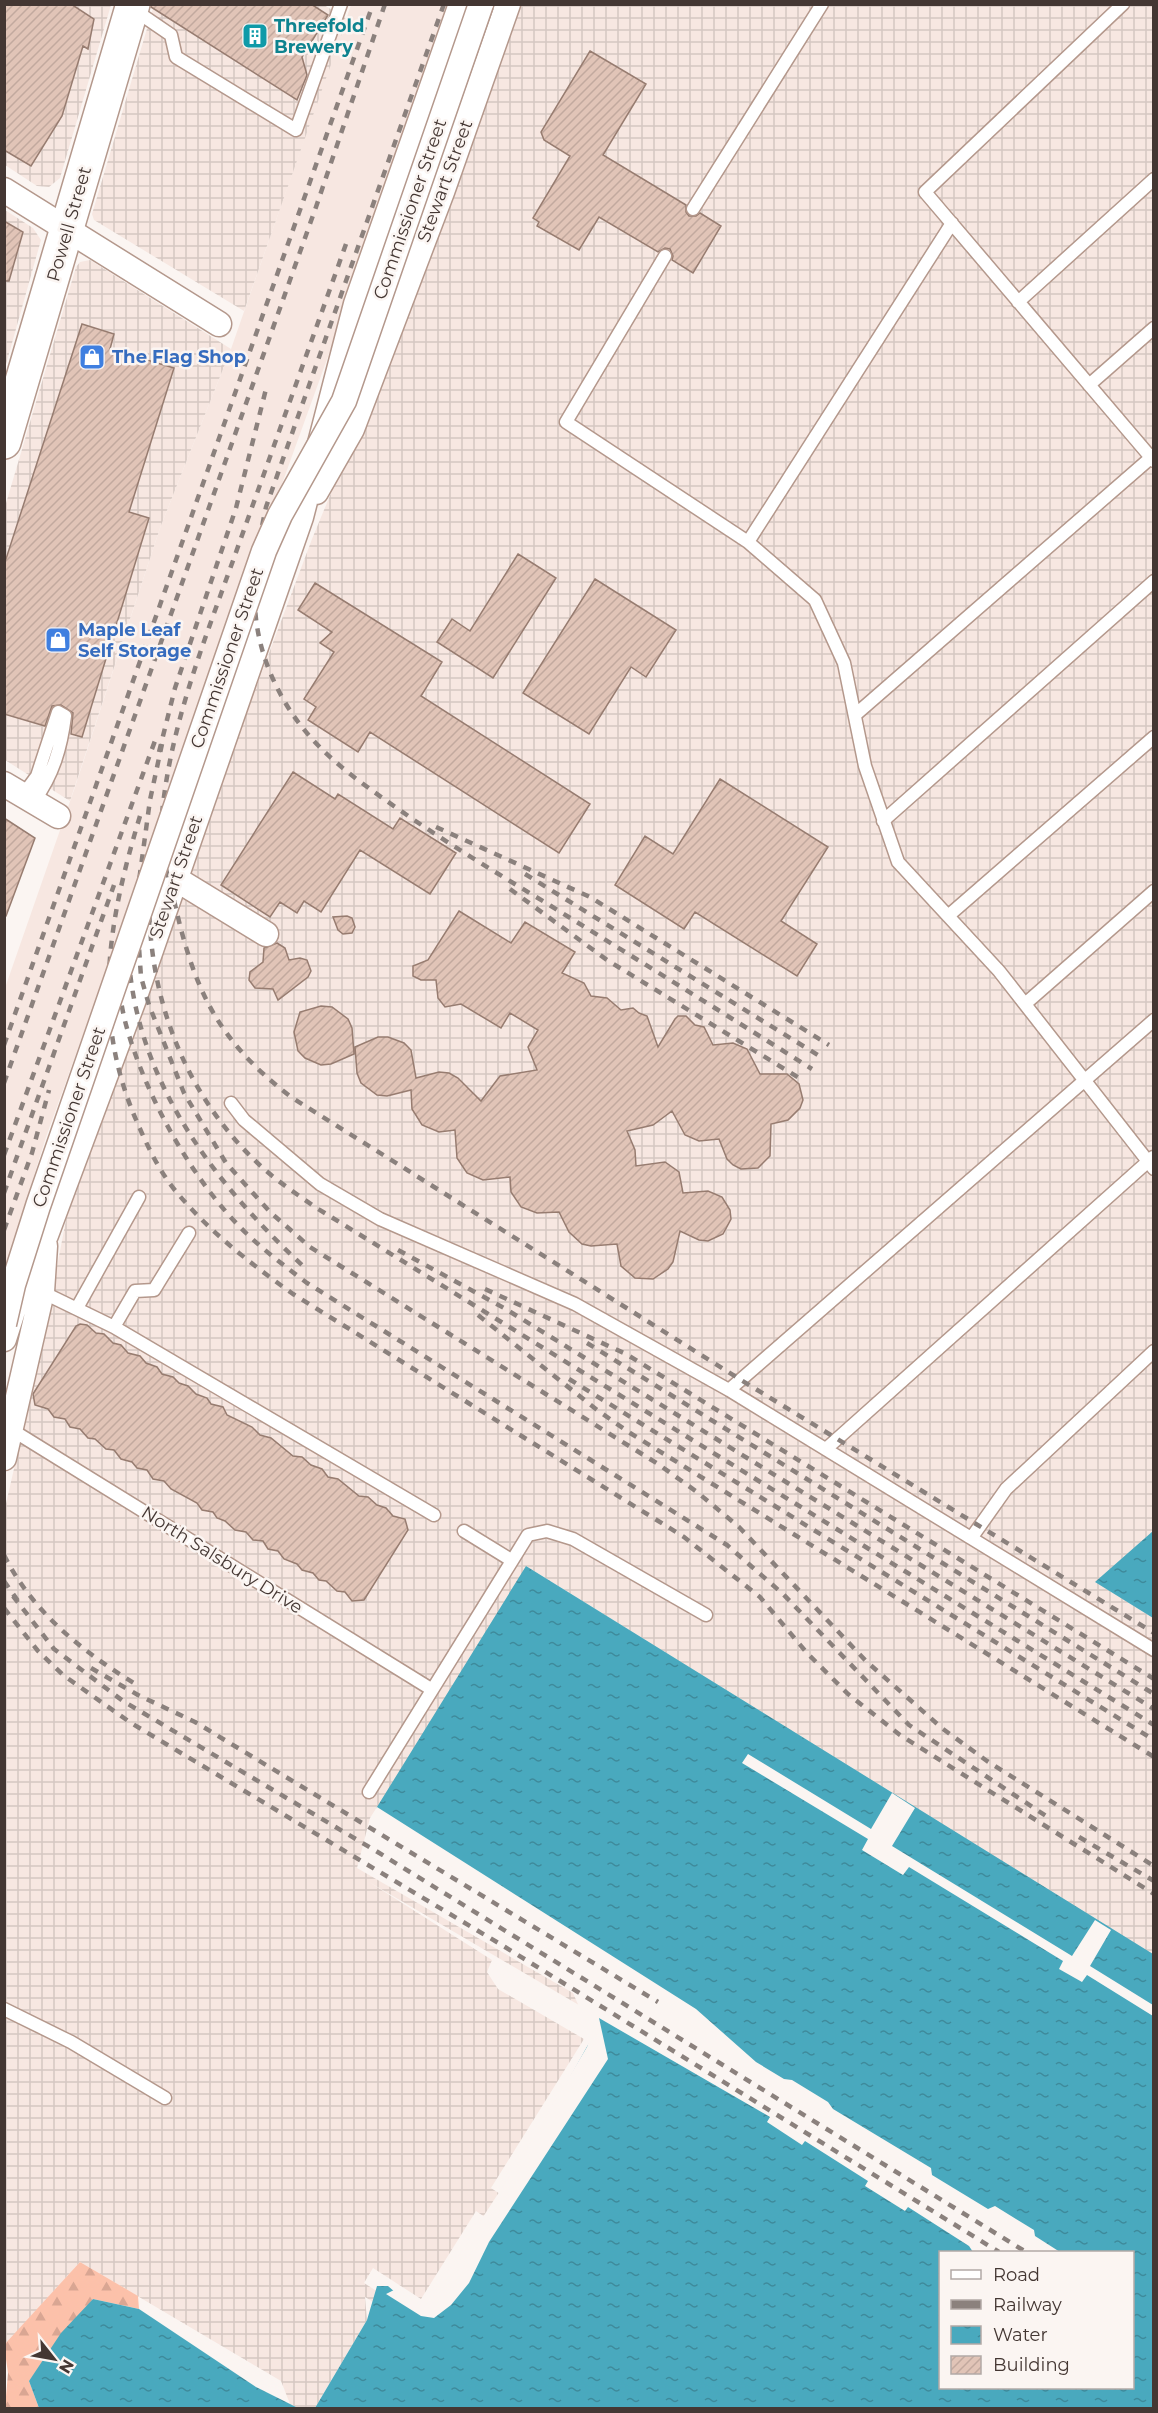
<svg xmlns="http://www.w3.org/2000/svg" width="1158" height="2413" viewBox="0 0 1158 2413" font-family="Montserrat,sans-serif">
	<defs>
		<pattern id="industrial-grid" width="8" height="8" patternUnits="userSpaceOnUse" patternTransform="scale(1.5)"><rect width="8" height="8" fill="#f7e7e1"/><path d="M0 4h8M4 0v8" fill="none" stroke="#d5c7c2"/></pattern>
		<pattern id="forest-firs" width="22" height="20" patternUnits="userSpaceOnUse" patternTransform="scale(1.5)"><rect width="22" height="20" fill="#fcc1aa"/><path d="M5 1l3.5 6h-7zM16 11l3.5 6h-7z" fill="#d9a693"/></pattern>
		<pattern id="water-ripples" width="26" height="14" patternUnits="userSpaceOnUse" patternTransform="scale(1.5)"><rect width="26" height="14" fill="#49a9be"/><path d="M2 4q2-2 4 0t4 0M15 11q2-2 4 0t4 0" fill="none" stroke="#3e8a9b"/></pattern>
		<pattern id="building-hatch" width="6" height="6" patternUnits="userSpaceOnUse" patternTransform="scale(1.5)"><rect width="6" height="6" fill="#e1c4b7"/><path d="M-1 1l2-2M0 6l6-6M5 7l2-2" fill="none" stroke="#c2a99e"/></pattern>
	</defs>
	<rect width="100%" height="100%" fill="#fbf5f2"/>
	<path fill="#f7e7e1" d="M351,5H455L46,1137L5,1269V988L74,790L160,528L231,349Z"/>
	<path fill="url(#industrial-grid)" d="M4,5H111L60,178L49,187L37,186L5,165Z
		M154,5H324L347,19L244,311L94,220L92,214Z
		M516,5H1153L1154,1531L1096,1582L1153,1618V1956L526,1566L770,2117L369,1882L492,1960L487,1972L498,1989L584,2039L491,2188L642,2287L560,2269L476,2211L421,2299L373,2268L364,2283L537,2392L531,2399L365,2297L367,2320L315,2408H298L290,2404L281,2381L80,2262L5,2345V1508L40,1355L70,1199L210,810L312,539L420,278Z
		M5,210L33,228L41,240L5,368Z
		M90,260L231,349L160,528L70,801L5,760L4,510L76,267L80,262Z"/>
	<path fill="url(#forest-firs)" d="M80,2262L138,2296L139,2309L93,2299L29,2381L39,2408H5L8,2373L4,2345Z"/>
	<path fill="url(#water-ripples)" fill-rule="evenodd" d="M1153,1531V1618L1095,1582Z
		M526,1566L1153,1954V2408H315L367,2320L377,2286H388L412,2307H428L521,2165L594,2034L575,1991L359,1866L377,1807ZM940,2252H1132V2388H940Z
		M93,2299L139,2309L256,2387L298,2408H39L29,2381L61,2333Z"/>
	<path fill="#fbf5f2" d="M748,1754L871,1829L892,1793L915,1808L892,1846L1072,1956L1095,1920L1111,1930L1090,1966L1153,2005V2016L1087,1975L1082,1982L1059,1969L1063,1961L909,1867L903,1875L862,1850L868,1839L742,1763Z
		M377,1807L696,2009L756,2062L784,2079L792,2080L828,2102L833,2109L931,2168L932,2175L988,2209L995,2206L1034,2230L1035,2236L1060,2252H973L969,2246L908,2207L905,2211L865,2186L868,2181L805,2141L802,2145L767,2122L770,2117L599,2018L608,2059L489,2242L469,2283L451,2305L434,2318L421,2316L386,2294L396,2289L413,2304L426,2305L518,2163L587,2047L591,2034L573,1993L357,1868L370,1818Z"/>
	<path fill="url(#building-hatch)" stroke="#977c70" stroke-width="1.5" d="M4,4H71L94,19L88,49L83,46L62,116L31,166L4,150Z
		M151,4H311L328,15L302,57L307,75L297,100L151,7Z
		M590,51L646,84L603,155L686,205V212L689,216H696L700,213L721,226L693,273L672,260L673,256L670,249L665,248L658,252L599,217L579,250L537,226L539,222L533,218L570,156L544,140L541,132Z
		M4,221L23,232L9,281H4Z
		M82,324L114,334L110,349L174,368L129,512L149,518L82,737L71,734L73,713L61,705L52,706L45,726L4,714V565Z
		M518,554L556,578L493,678L437,642L452,619L470,631Z
		M595,579L676,630L646,677L631,667L589,734L523,693Z
		M315,583L442,662L421,696L590,804L559,853L370,732L358,752L308,720L316,707L304,699L334,652L320,643L332,632L298,610Z
		M293,772L335,799L338,794L393,829L400,818L456,853L430,894L360,850L321,912L304,901L297,913L280,902L270,917L221,885Z
		M720,779L828,847L781,921L817,944L797,976L695,912L684,929L615,885L645,836L673,854Z
		M4,818L35,838L6,916H4Z
		M459,911L511,943L525,922L575,952L562,973L584,983L591,996L607,998L621,1010L633,1008L639,1013L647,1016L658,1047L675,1019L678,1016H686L695,1025L704,1027L713,1045L733,1043L747,1049L760,1074H787L799,1084L803,1100L800,1108L788,1120L771,1124L770,1156L758,1168L741,1169L733,1165L727,1159L719,1139L699,1141L685,1135L672,1111L653,1125L627,1131L635,1150L636,1166L665,1162L679,1172L683,1193L708,1191L722,1197L730,1210L731,1219L723,1234L708,1241L699,1240L680,1231L673,1262L668,1269L653,1279L635,1278L621,1266L617,1244L591,1246L582,1244L569,1232L559,1212L537,1213L521,1207L511,1192L510,1177L483,1180L467,1173L457,1158L455,1130L439,1132L422,1125L412,1109L411,1090L387,1096L377,1095L361,1083L357,1073L355,1047L378,1037H388L404,1043L411,1050L416,1078L439,1072L449,1073L458,1078L481,1101L500,1076L537,1070L528,1047L538,1030L510,1013L501,1028L461,1004L445,1007L438,998L436,980H421L413,976V966L428,960Z
		M347,916L352,918L355,927L352,933L343,934L338,930L333,917Z
		M277,943L285,948L289,960L300,958L307,960L311,971L308,977L278,1000L273,989L255,988L249,980L250,972L263,962L264,948Z
		M321,1006L332,1007L348,1019L352,1028L354,1054L331,1064L321,1065L305,1058L298,1051L294,1032L300,1012Z
		M80,1324L87,1325L96,1333L104,1334L113,1343L121,1345L128,1353L140,1356L146,1363L157,1367L162,1374L173,1377L179,1383L188,1386L196,1394L207,1398L211,1404L223,1407L227,1415L252,1427L260,1435L271,1438L293,1456L302,1457L311,1465L322,1469L328,1477L338,1479L359,1496L368,1497L377,1505L386,1508L393,1516L405,1519L408,1530L364,1600L352,1601L345,1592L337,1591L326,1581L319,1580L313,1573L302,1570L297,1564L284,1559L278,1551L268,1549L263,1541L253,1540L246,1532L235,1530L225,1521L217,1518L213,1512L202,1510L197,1503L171,1489L164,1481L153,1479L147,1470L137,1468L132,1462L121,1459L114,1450L106,1449L95,1439L88,1438L80,1429L70,1427L65,1419L54,1417L48,1409L35,1405L33,1394L76,1326Z"/>
	<g fill="none" stroke-linecap="round" stroke-linejoin="round">
		<g stroke="#b4988c" stroke-width="15">
			<path id="service" d="M1123,4L925,192L1154,461
				M133,9L171,35L176,57L296,130L341,4
				M693,209L822,4
				M665,256L566,422L748,542L815,600L844,663L865,766L898,862L999,971L1154,1169
				M1018,302L1154,179
				M1089,385L1154,328
				M748,542L952,223
				M855,715L1154,455
				M23,795L37,776L58,712L65,716C61,748 53,775 34,801
				M883,821L1154,581
				M948,916L1154,737
				M1025,1004L1154,891
				M231,1103L244,1120L320,1184L380,1219L575,1304L729,1390L1154,1650
				M42,1292L114,1327L434,1515
				M77,1308L139,1197
				M114,1327L135,1291L154,1290L189,1233
				M729,1390L1154,1020
				M12,1430L431,1689
				M827,1448L1153,1157
				M464,1531L511,1560
				M972,1537L1006,1489L1154,1351
				M369,1792L528,1535L547,1531L573,1539L706,1615
				M4,2009L71,2042L165,2098"/>
		</g>
		<g stroke="#b4988c" stroke-width="27">
			<path id="minor" d="M4,190L219,324
				M316,492L352,429L442,192L508,4
				M4,784L58,816
				M176,879L266,934
				M4,1339L19,1292L46,1235L133,1002L301,517L356,304L461,4
				M4,1458L42,1292L45,1246"/>
		</g>
		<g stroke="#b4988c" stroke-width="36">
			<path id="secondary" d="M4,442L133,4"/>
		</g>
		<use href="#service" stroke="#fff" stroke-width="12"/>
		<use href="#minor" stroke="#fff" stroke-width="24"/>
		<use href="#secondary" stroke="#fff" stroke-width="33"/>
		<path stroke="#8b817d" stroke-width="4.5" stroke-dasharray="8 8" stroke-linecap="butt" d="M444,4L266,507C250,581 246,636 286,704C315,752 357,780 401,811C450,845 500,875 551,906C638,960 725,1014 812,1069
			M346,244C309,348 272,451 235,555C204,642 167,733 161,827C160,852 168,876 174,900C194,990 217,1040 291,1097L741,1380L1154,1633
			M162,744L150,800L136,903L141,977L149,1005L184,1093L226,1163L270,1212L310,1247L658,1464L697,1492L739,1527L866,1661L943,1729L987,1761L1154,1866
			M159,752L175,688L236,508L267,385
			M140,816C108,922 91,1017 137,1122C147,1145 158,1169 174,1189C208,1231 250,1263 293,1294L684,1537L760,1597L807,1653L848,1694L900,1735L1154,1894
			M436,827L590,897L829,1045
			M152,853C138,970 175,1089 264,1169C280,1183 298,1195 315,1207L1154,1725
			M525,874L821,1057
			M510,889L607,960L804,1081
			M129,911C118,1055 202,1172 303,1266
			M116,958C118,978 120,1001 125,1021C144,1094 192,1181 247,1234C266,1252 286,1267 307,1283L727,1545L783,1594L909,1725L1046,1816
			M4,1045L373,4
			M4,1083L316,207L385,4
			M4,1155L156,738
			M4,1193L114,885
			M4,1230L32,1153L49,1090
			M398,1250L504,1308L1154,1709
			M485,1289L626,1354L1154,1679
			M478,1315L597,1410L630,1433L1154,1757
			M587,1343L1154,1694
			M569,1379L1154,1740
			M4,1555C33,1613 83,1652 137,1685
			M4,1581L18,1601
			M13,1596L54,1649L123,1701L376,1851L1026,2252
			M4,1608L38,1651L63,1675L131,1723L505,1947L999,2252
			M91,1668L138,1695L195,1722L658,2002
			M1079,1837L1154,1881"/>
		<g stroke="#b4988c" stroke-width="27" stroke-linecap="butt">
			<path id="minor-bridge" d="M4,1324L13,1285L38,1206L264,551L280,515L344,401L481,4"/>
		</g>
		<use href="#minor-bridge" stroke="#fff" stroke-width="24"/>
	</g>
	<defs>
		<g id="building-square" transform="scale(1.35)"><rect x="-9" y="-9" width="18" height="18" rx="4" fill="#0f9aa8" stroke="#fbf5f2"/><path d="M-4-6H4V6H1V3H-1V6H-4ZM-2.5-4.3h1.7v1.8h-1.7ZM.8-4.3h1.7v1.8H.8ZM-2.5-1h1.7V.8h-1.7ZM.8-1h1.7V.8H.8Z" fill="#fff"/></g>
		<g id="shop-square" transform="scale(1.35)"><rect x="-9" y="-9" width="18" height="18" rx="4" fill="#3f7fe0" stroke="#fbf5f2"/><path d="M-5-2.5h2.3a2.7 3.5 0 0 1 5.4 0H5L5.5 6h-11ZM-1.5-2.5h3a1.5 2.3 0 0 0-3 0Z" fill="#fff"/></g>
	</defs>
	<g fill-rule="evenodd">
		<use href="#building-square" x="255" y="36"/>
		<use href="#shop-square" x="92" y="357"/>
		<use href="#shop-square" x="58" y="640"/>
	</g>
	<g text-anchor="middle" stroke-width="5" stroke-linejoin="round" paint-order="stroke">
		<g font-size="18" font-weight="bold" fill="#0d838f" stroke="#fbf5f2" text-anchor="start">
			<text x="274" y="32">Threefold<tspan x="274" dy="21">Brewery</tspan></text>
		</g>
		<g font-size="18" fill="#443733" stroke="#fbf5f2">
			<text transform="translate(445 181) rotate(-70)" y="6">Stewart Street</text>
			<text transform="translate(410 209) rotate(-71)" y="6">Commissioner Street</text>
			<text transform="translate(69 224) rotate(-74)" y="6">Powell Street</text>
			<text transform="translate(227 658) rotate(-71)" y="6">Commissioner Street</text>
			<text transform="translate(176 877) rotate(-71)" y="6">Stewart Street</text>
			<text transform="translate(69 1117) rotate(-71)" y="6">Commissioner Street</text>
			<text transform="translate(222 1560) rotate(32)" y="6">North Salsbury Drive</text>
		</g>
		<g font-size="18" font-weight="bold" fill="#366cbe" stroke="#fbf5f2" text-anchor="start">
			<text x="112" y="363">The Flag Shop</text>
			<text x="78" y="636">Maple Leaf<tspan x="78" dy="21">Self Storage</tspan></text>
		</g>
	</g>
	<rect width="1158" height="2413" fill="none" stroke="#443733" stroke-width="12"/>
	<rect x="939" y="2251" width="195" height="138" fill="#fbf5f2" stroke="#b2a9a6" stroke-width="1.5"/>
	<rect x="951" y="2270" width="30" height="9" fill="#ffffff" stroke="#b2a9a6" stroke-width="1.5"/>
	<text x="993" y="2281" font-size="18" fill="#443733">Road</text>
	<rect x="951" y="2300" width="30" height="9" fill="#8b817d" stroke="#b2a9a6" stroke-width="1.5"/>
	<text x="993" y="2311" font-size="18" fill="#443733">Railway</text>
	<rect x="951" y="2326" width="30" height="18" fill="url(#water-ripples)" stroke="#b2a9a6" stroke-width="1.5"/>
	<text x="993" y="2341" font-size="18" fill="#443733">Water</text>
	<rect x="951" y="2356" width="30" height="18" fill="url(#building-hatch)" stroke="#b2a9a6" stroke-width="1.5"/>
	<text x="993" y="2371" font-size="18" fill="#443733">Building</text>
	<g transform="translate(54 2359) rotate(121)" stroke="#fbf5f2" stroke-width="4.5" paint-order="stroke">
	<path d="M0-4.5L10 22L0 15L-10 22Z" fill="#443733"/>
	<text y="-9" font-size="16" font-weight="bold" text-anchor="middle" fill="#443733">N</text>
	</g>
</svg>
